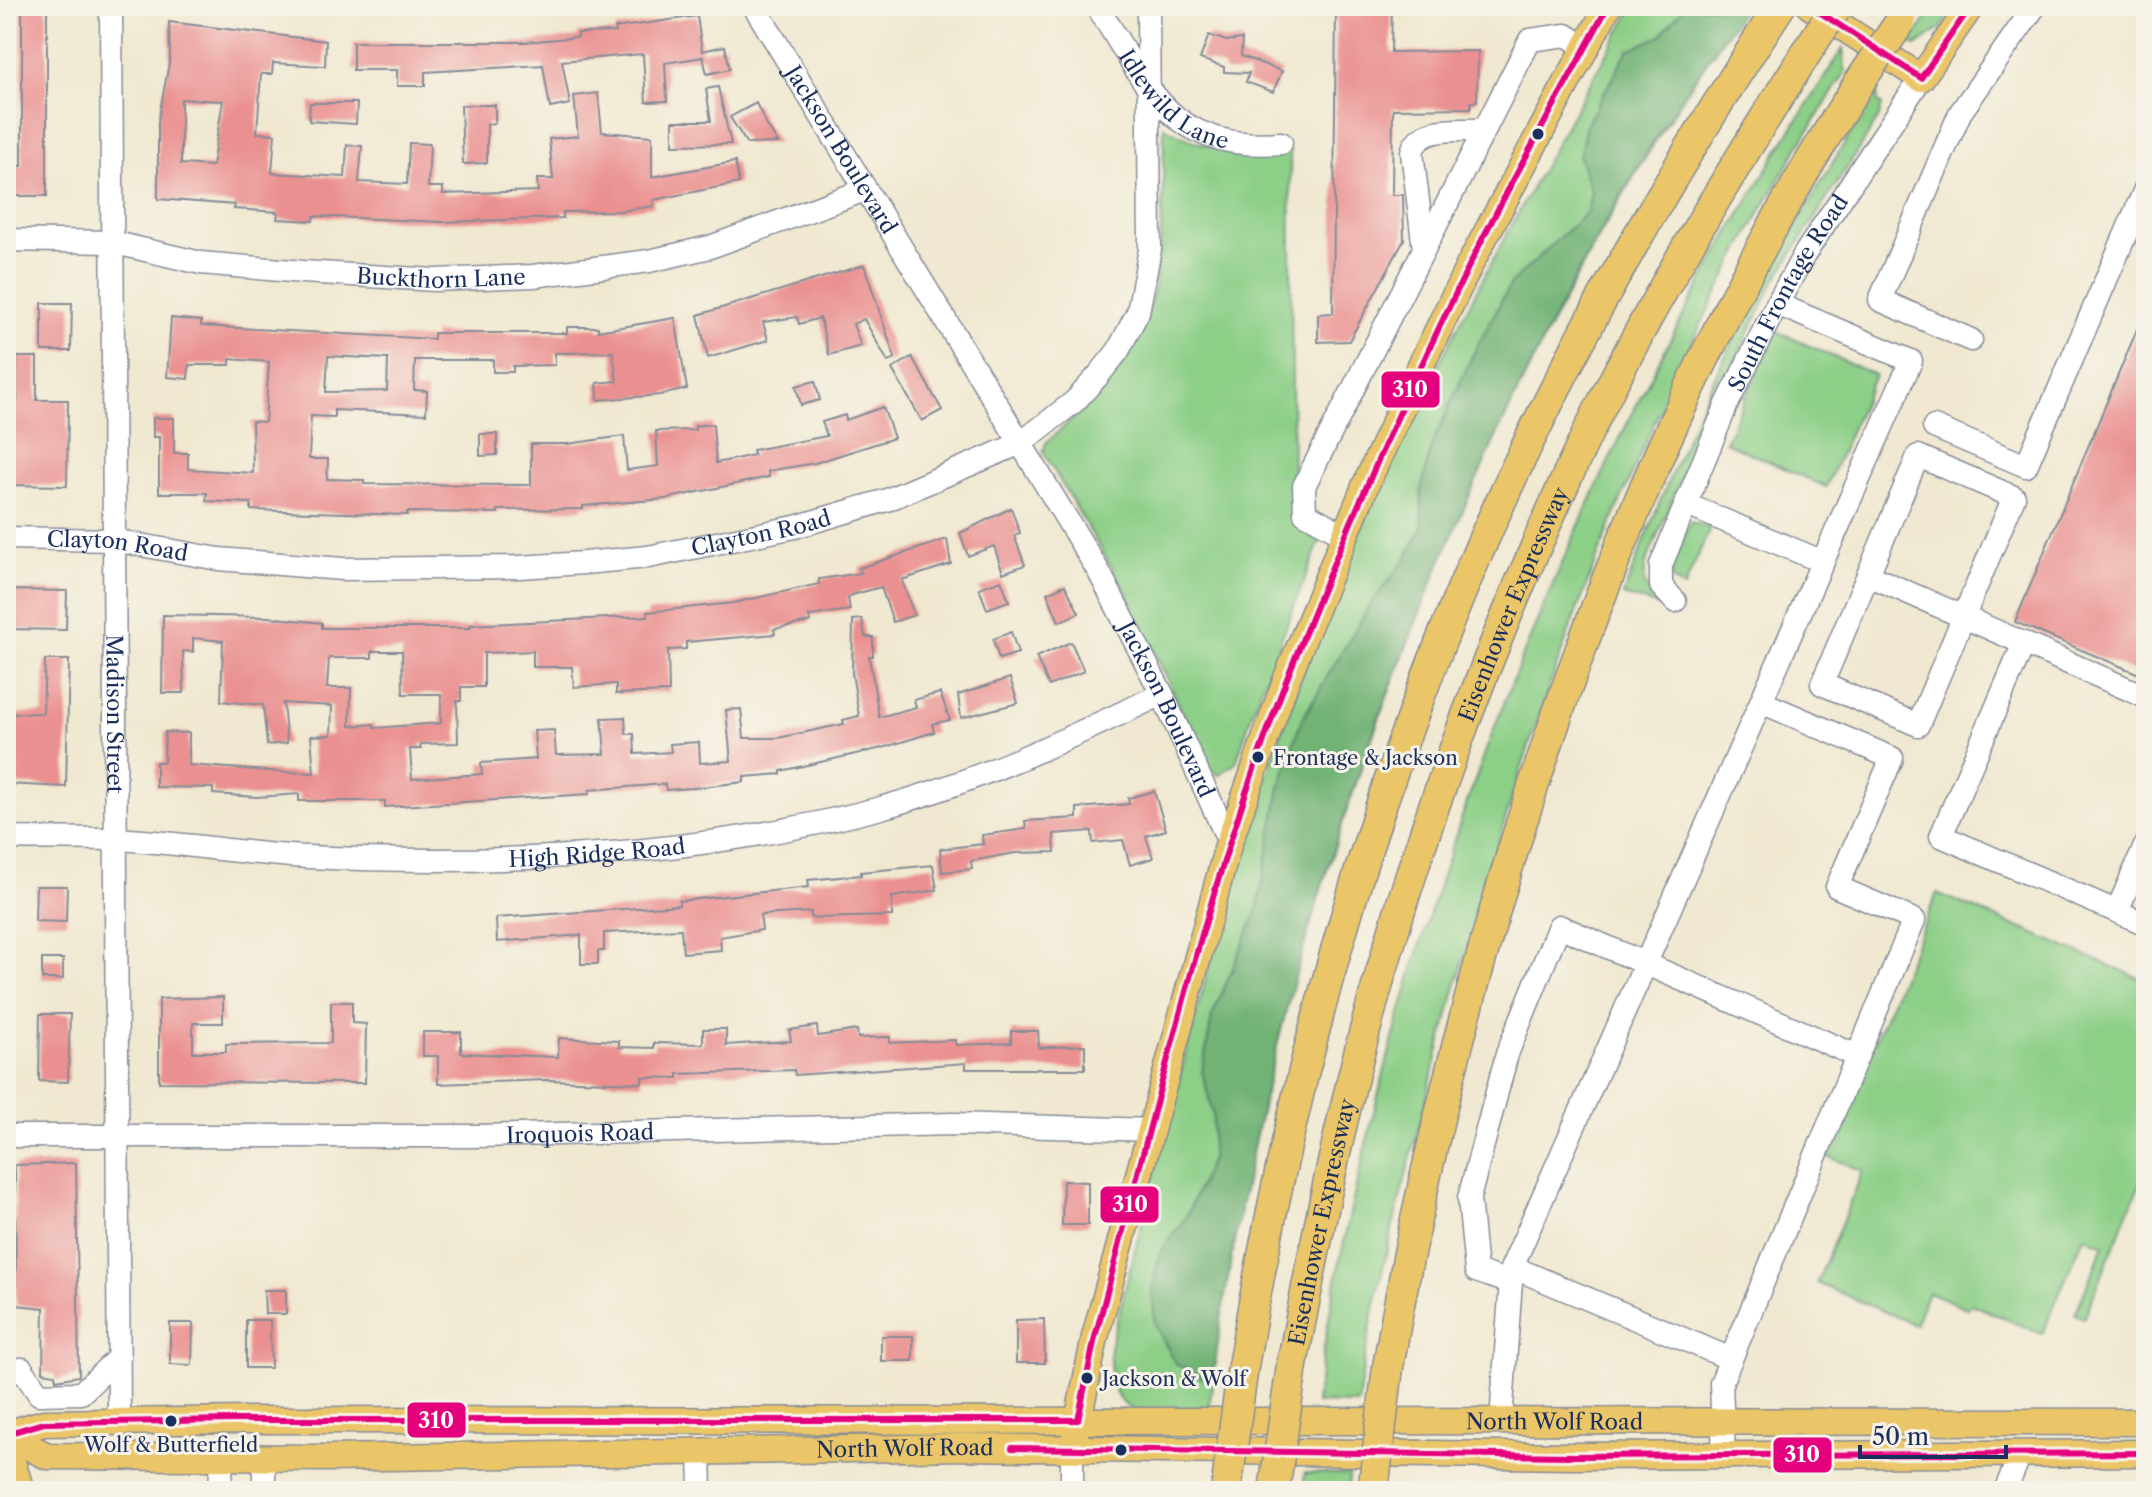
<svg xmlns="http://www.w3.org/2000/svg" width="2152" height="1497" viewBox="0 0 2152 1497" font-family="'Libre Caslon Text',serif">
	<rect width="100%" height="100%" fill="#f7f3e8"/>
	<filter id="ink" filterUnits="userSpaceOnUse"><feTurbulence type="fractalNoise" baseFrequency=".0125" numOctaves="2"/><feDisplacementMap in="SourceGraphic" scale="16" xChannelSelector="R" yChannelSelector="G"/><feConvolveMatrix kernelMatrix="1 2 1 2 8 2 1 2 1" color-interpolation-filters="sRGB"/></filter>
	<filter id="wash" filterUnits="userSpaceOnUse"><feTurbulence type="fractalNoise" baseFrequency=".006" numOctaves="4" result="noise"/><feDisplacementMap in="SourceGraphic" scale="32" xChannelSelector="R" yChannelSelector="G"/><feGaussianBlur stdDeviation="1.8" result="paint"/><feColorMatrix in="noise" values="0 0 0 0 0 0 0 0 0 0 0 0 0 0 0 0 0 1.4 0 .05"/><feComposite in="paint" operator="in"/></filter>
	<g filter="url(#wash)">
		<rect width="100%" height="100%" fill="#f0e8d0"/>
		<path fill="#8ccf87" stroke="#547f72" stroke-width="2" d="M1634,6H1746C1572,248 1445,522 1349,804C1301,946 1258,1093 1232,1240C1222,1298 1216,1357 1208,1415C1144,1412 1108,1428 1110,1347C1164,1141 1212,933 1282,731C1370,475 1500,240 1634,6Z
			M1936,6H1955L1941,28L1916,46L1909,43Z
			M1843,49L1845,73C1645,377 1523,725 1432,1076C1404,1184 1372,1293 1358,1404L1316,1403C1329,1301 1352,1200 1377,1100C1472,725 1630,371 1843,49Z
			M1877,90L1878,103L1882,104L1879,117L1774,282L1698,435L1645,566L1644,582L1659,606L1623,595C1648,531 1673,466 1702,404C1753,295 1814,192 1877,90Z
			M1164,127C1204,150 1245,156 1290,150L1293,495L1295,505L1323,533L1255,705L1236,762L1219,775L1208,767L1128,595L1043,452L1046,443C1076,416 1109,389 1130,354C1166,294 1163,196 1164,127Z
			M1776,331L1875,375L1826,487L1725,442Z
			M1690,522L1710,528L1684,588L1672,579V569Z
			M1937,893L2146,981V1169L2084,1318L2075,1314L2104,1245L2084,1236L2042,1334L1971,1304L1967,1308L1928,1292L1915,1325L1817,1283L1863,1171L1827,1156Z
			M1305,1473L1349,1474L1348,1491H1303Z"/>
		<path fill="#71b274" stroke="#467069" stroke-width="2" d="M1685,6L1745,8C1643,144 1562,294 1491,448C1354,744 1255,1059 1212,1383L1176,1364L1155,1325L1152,1290L1160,1253L1186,1217L1211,1159L1213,1115L1202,1072L1212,1016L1257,912L1281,782L1301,721L1370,605L1406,558L1422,528L1421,490L1432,444L1474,352L1511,283L1587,212L1591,192L1579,157L1586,125L1628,50L1660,36Z"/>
		<g id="blocks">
			<path fill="#ea9090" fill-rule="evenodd" d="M22,6H47V196H6L10,166H22Z
				M1336,6H1392L1391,52L1478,51L1477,101L1471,102V108L1393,109L1392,195H1403L1404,240L1349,341L1318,342V314L1333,313Z
				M697,16L702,51L725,46L730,69L707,74L703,57L665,63L667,101L646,102L643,54L562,61L570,104L550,108L543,65L425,72V86H397V70H353V42H525L578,37V33L616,32L615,28Z
				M169,22L326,41L325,66L273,63L272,74H261L257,133L275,134L272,173L345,177L347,145L362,146L359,182L407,184L409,143L430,144L428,187H443V194L538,191L537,179H553L549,139L578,136L574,96L598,93L602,132L652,136V177L735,162L739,183L653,200L654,206L620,211L563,212V218L442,222L314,216L313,221L277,219L278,212L234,209L235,205L158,199V122L170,58ZM181,99L223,101L212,166L181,164Z
				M1209,35L1226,41L1242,39L1241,56L1282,71L1273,92L1246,82L1249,73L1224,72V67L1200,59Z
				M718,87L731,144L673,145V121H711L706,89Z
				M310,103H357L356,124L309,121Z
				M756,103L766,124L778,143L747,144L730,117Z
				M461,105H495V123L487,124V163L463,164Z
				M864,265L895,358L888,362L864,319L853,324L861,346L829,355L820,318L799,324L797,317L763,322L768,340L708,358L698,315Z
				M42,303H72L71,351H42Z
				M2146,308V677L2015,622Z
				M171,318L201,321V326L434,339V333H567V327H598V331L675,318L687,389L660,395L598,400L597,383L617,381L613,352L555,353V365L513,366V372H493V360H415L414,390L427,391L426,414L334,410V417L311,416L309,459H328L327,479L364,480V484L531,485V444H567L624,436L627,470L658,466L656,431L695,430V426L713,424L716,463L754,455L753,450L827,436L822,422L845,415L846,420L883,407L894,438L815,463L768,471L769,477L665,499L583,506V509L498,510V513L407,512V515L251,510V503L206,501L207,493H159V437H153V418H174V453H188V469L253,473L252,421L265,422L269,362L230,359V365H189L188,379L167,377ZM328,356L388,359L387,391L326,392Z
				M17,357H37V400H68L67,486L6,485L7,402H17Z
				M912,357L942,410L922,421L892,369Z
				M815,381L820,400L801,405L796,386Z
				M480,434H497V455L480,456Z
				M1011,508L1020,533L1014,535L1025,565L1003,573L994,546L968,556L960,533Z
				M947,539L951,564L902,580L914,615L893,622L881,587L852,595L848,598L850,610L809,616L810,622L774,629L775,634L686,642V649L668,650L669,692L616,694V684L574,687L572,667H533V651L484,653V687H461V701H457L458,743L420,744L421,749H410L412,779L482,774L481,763L536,759L534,731L554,730L556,755L605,754L602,718L625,717L626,734H634L635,754L671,752L670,744L699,742L700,763L731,761L726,710L741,709L744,738H778L844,724L843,720L859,716L852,673L853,620L862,619L865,637H873V656H869L879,717L916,707L914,700L940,693L950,720L932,724L934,732L882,748L781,771V774L744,777V782L692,788L666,790L665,784L589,790V794L385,807V801H299V794L257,797L213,794V788L156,787V762H164L165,732L189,733V765L281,772L314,773L311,736L331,735L332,706L283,703L287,743L267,745L263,705L221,701L223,641L193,638V652L183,651L184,693H162L163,615L268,617L322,623V628H471L470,625L648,616L647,612L733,603L819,584V579L861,573L859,568ZM372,651H402L403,694H441V723L374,728V724L350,726L351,688H327L329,658H372Z
				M1001,580L1009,601L987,609L979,588Z
				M1065,585L1079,613L1059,622L1047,593Z
				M6,590L67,591L66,630L6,629Z
				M1011,632L1018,653L999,659L993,639Z
				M1071,642L1084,671L1049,686L1036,657Z
				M45,660H69L66,787L6,784L8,714L43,713Z
				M1010,678L1018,703L961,718L958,695Z
				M1154,791L1166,830L1146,836L1153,858L1130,865L1123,840L1093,843L1092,831L1054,834L1055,852L1015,853L971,861L972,869L942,872L940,849L983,844L982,835L1026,829L1025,821L1077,818V808L1129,804L1128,798Z
				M933,865L937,890L892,897V916L811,918V912L760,915L762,930L720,937L721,950L683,953L681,929L604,933V951H598V964H581V935L497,942L496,918L679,905V901L809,887L808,880L861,875V872Z
				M36,886H67L66,922L35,921Z
				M42,959H63V979H42Z
				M223,997V1023H193V1052H226V1044L331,1043V1002H352V1023L366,1024L365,1083L159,1082V999Z
				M40,1014H70L68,1082L39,1081Z
				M817,1026L818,1036L857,1030L858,1038L890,1037V1043L955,1040L956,1045L1011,1043V1031H1038L1039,1048L1085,1045V1069H966V1063L795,1075L794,1070L678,1074V1078L642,1077V1083L546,1080L438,1084V1056H423V1032H461V1053L558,1057L559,1038L619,1041V1047L654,1048V1043L703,1044V1029H726V1045L791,1041L789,1030Z
				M76,1163L79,1376L56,1380L55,1374L43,1372L44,1308L16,1305L15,1165Z
				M1063,1181L1088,1182V1225H1062Z
				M264,1290H286V1314H265Z
				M1044,1319L1045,1363H1016V1320Z
				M246,1320H270L271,1368H246Z
				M170,1323H193L192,1365L170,1364Z
				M881,1336H913V1361H881Z"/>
		</g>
	</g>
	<g filter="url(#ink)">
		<use href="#blocks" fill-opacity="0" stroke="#868c97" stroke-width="2"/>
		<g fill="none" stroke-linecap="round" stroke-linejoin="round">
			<g stroke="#868c97" stroke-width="25">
				<g id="minor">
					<path id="s1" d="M111,6L119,1422"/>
					<path id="s2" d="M754,6L1099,572L1162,694L1229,842"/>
					<path id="s3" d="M1097,6C1149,88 1169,152 1281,143"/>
					<path id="s4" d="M6,240L111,242L201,263L303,272L435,280L533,276L649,261L710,247L865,190"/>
					<path d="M1424,249L1412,152C1419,124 1460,131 1485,130"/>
					<path d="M1971,340L1880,300L1960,113L2035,6"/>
					<path d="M1934,427L2026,466L2146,187"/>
					<path d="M1918,456L2014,497L1918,725L1822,684Z"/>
					<path d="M1685,504L1823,562"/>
					<path d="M1345,535L1305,513L1304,486L1530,40L1566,35L1587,48"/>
					<path id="s5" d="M6,538L112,540L219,559L342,569L519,567L584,563L648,557L795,527L887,500L1021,443L1075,401L1097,377L1118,351L1138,312L1150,249L1148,6"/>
					<path d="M1868,575L2146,697"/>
					<path id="s6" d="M1675,601L1661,586V565L1727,404L1777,304L1804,255L1921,78"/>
					<path d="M2024,643L1941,836L2146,924"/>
					<path id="s7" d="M6,838C42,839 79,838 115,839C179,842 243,854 307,857C496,866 693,857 877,809C977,782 1069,738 1162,694"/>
					<path d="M2117,911L2146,844"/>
					<path id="s8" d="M6,1136H477L953,1124L1152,1130"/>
					<path d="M1512,1267L1731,1359"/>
					<path d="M1511,1283L1476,1271L1469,1198L1507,1054L1559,926L1857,1056"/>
					<path d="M6,1371L22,1369L39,1394L81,1393L119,1357"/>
					<path d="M1501,1421L1512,1267L1911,361L1777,304"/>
					<path d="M1072,1448V1491"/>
					<path d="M700,1451L701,1491"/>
					<path d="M1724,1456L1721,1383L1914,920L1837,887L1892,758L1761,702"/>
					<path d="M219,1491L223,1457"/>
					<path d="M264,1491V1458"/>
					<path d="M2005,1491L2020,1455"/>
				</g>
			</g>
			<g stroke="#868c97" stroke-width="29">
				<g id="major">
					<path d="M1810,6L1921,78L1971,6"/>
					<path id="s9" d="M6,1434L44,1423L245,1420L2146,1422"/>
					<path id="s10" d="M6,1435L47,1456L330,1458L964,1447L1573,1456L2146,1453"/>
					<path d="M1075,1435L1095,1337L1229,842L1285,683L1366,484L1420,367L1471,262L1608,6"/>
					<path d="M6,1442L21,1491"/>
				</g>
			</g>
			<g stroke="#868c97" stroke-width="33">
				<g id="highway">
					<path id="s11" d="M1292,1365C1317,1234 1343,1104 1380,976C1434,789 1506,604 1590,428C1657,291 1737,161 1819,33"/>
					<path d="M1243,1366C1299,1029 1399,694 1555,389C1622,256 1699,131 1780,6"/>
					<path d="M1388,1367C1418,1187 1463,1011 1517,837C1602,566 1705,322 1859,83"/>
				</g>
			</g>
			<use href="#minor" stroke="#fff" stroke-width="22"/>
			<use href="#major" stroke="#ebc669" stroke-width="26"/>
			<use href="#highway" stroke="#ebc669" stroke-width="30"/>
			<g stroke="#868c97" stroke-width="33" stroke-linecap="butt">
				<path id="highway-bridge" d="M1819,33L1836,8
					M1859,83L1900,22
					M1226,1491L1243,1366
					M1274,1491L1292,1365
					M1373,1491L1388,1367"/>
			</g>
			<use href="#highway-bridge" stroke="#ebc669" stroke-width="30"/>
			<g stroke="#f7f3e8" stroke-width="12">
				<path id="bus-1" d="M1810,6L1921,78L1971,6
					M6,1434L44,1423L234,1420H1078L1095,1337C1154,1118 1204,893 1286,681C1341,540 1402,402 1469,266C1512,178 1562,93 1608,6
					M1012,1448L1573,1456L2146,1453"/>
			</g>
			<use href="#bus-1" stroke="#e5007d" stroke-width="6"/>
		</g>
	</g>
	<g fill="#1b2f5e" stroke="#f7f3e8" stroke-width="3">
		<circle cx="1538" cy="134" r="7"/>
		<circle cx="1258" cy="757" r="7"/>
		<circle cx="1087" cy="1378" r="7"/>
		<circle cx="171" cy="1421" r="7"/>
		<circle cx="1121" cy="1450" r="7"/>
	</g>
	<g text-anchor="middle" stroke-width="6" stroke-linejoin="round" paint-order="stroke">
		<g font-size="20" fill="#1b2f5e" stroke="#f7f3e8" text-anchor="start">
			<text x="1273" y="765">Frontage &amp; Jackson</text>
			<text x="1102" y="1386">Jackson &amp; Wolf</text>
			<text x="171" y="1452" text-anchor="middle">Wolf &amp; Butterfield</text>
		</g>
		<g font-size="22" fill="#1b2f5e" stroke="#f7f3e8">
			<text dy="8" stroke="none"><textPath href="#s3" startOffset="124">Idlewild Lane</textPath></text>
			<text dy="8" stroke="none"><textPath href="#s2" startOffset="168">Jackson Boulevard</textPath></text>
			<text dy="8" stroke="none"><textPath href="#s4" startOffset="438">Buckthorn Lane</textPath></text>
			<text dy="8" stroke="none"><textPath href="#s6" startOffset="342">South Frontage Road</textPath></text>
			<text dy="8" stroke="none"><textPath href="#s5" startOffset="760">Clayton Road</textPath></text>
			<text dy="8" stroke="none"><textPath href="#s5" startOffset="112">Clayton Road</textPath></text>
			<text dy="8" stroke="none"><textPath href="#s11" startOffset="794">Eisenhower Expressway</textPath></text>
			<text dy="8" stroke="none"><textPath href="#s2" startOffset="816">Jackson Boulevard</textPath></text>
			<text dy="8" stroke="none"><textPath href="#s1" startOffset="708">Madison Street</textPath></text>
			<text dy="8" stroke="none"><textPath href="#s7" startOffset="592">High Ridge Road</textPath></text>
			<text dy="8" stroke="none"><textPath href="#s8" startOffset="574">Iroquois Road</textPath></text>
			<text dy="8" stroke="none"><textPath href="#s11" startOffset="146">Eisenhower Expressway</textPath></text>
			<text dy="8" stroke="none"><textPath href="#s9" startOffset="1550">North Wolf Road</textPath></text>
			<text dy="8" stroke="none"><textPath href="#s10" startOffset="904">North Wolf Road</textPath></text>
		</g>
	</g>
	<g stroke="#f7f3e8" stroke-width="3">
		<rect x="1380" y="370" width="61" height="39" rx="8" fill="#e5007d"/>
		<rect x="1099" y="1185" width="61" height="39" rx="8" fill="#e5007d"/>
		<rect x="406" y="1401" width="61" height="38" rx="8" fill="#e5007d"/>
		<rect x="1772" y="1436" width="61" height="38" rx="8" fill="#e5007d"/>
	</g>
	<g font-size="22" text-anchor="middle" font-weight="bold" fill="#fff">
		<text x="1410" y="397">310</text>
		<text x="1130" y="1212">310</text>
		<text x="436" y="1428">310</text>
		<text x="1802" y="1462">310</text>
	</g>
	<rect width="2152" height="1497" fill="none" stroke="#f7f3e8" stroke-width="32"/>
	<path d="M1860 1445v12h146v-12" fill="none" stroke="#1b2f5e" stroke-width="4"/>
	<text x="1872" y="1445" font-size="24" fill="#1b2f5e" stroke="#f7f3e8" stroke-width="6" paint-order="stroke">50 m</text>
</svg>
